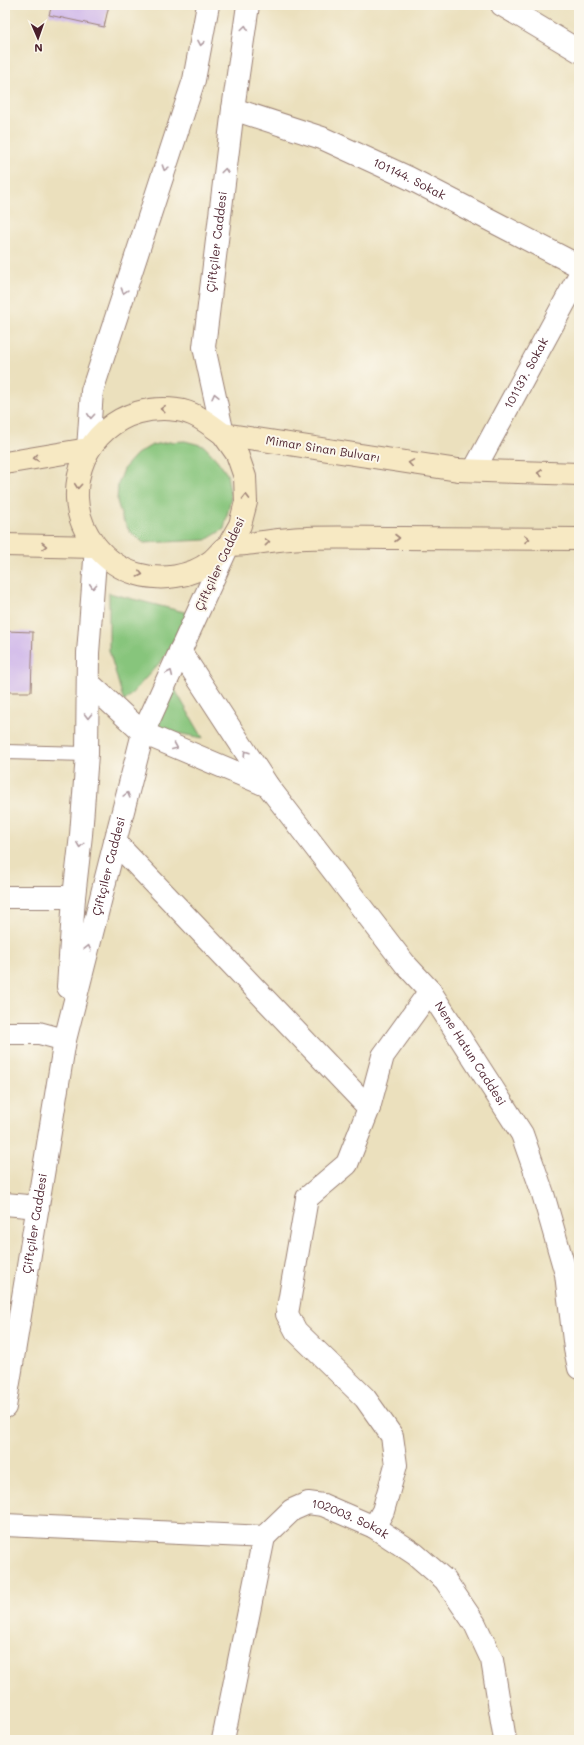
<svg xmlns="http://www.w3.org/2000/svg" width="584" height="1745" viewBox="0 0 584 1745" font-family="Mali,sans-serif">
	<rect width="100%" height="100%" fill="#fbf7ec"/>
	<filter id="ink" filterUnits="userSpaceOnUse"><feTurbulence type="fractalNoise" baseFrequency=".025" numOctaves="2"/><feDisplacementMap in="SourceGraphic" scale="8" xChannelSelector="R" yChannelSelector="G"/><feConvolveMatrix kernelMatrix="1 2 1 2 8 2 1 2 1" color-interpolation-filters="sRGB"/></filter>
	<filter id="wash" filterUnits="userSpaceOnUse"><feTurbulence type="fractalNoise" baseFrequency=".012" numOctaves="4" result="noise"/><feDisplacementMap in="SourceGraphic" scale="16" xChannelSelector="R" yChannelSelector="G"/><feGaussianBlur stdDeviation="0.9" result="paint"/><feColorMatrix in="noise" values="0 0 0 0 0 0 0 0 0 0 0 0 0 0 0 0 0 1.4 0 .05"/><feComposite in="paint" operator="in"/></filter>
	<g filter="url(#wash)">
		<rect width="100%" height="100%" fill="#ebe0bd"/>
		<path fill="#87c57c" stroke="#687254" d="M185,441L204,446L217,460L227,474L231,498L224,529L206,540L144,543L130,532L122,518L117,501L118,484L125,467L137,454L152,445L169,442Z
			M109,593L188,613L164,658L124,702L109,650Z
			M174,688L203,738L155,729Z"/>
		<g id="blocks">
			<path fill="#cdb4ea" d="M52,5H109L104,27L49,15Z
				M5,631L33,632L31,692H5Z"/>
		</g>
	</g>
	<g filter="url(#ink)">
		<use href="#blocks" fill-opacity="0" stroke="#9a8074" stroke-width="1"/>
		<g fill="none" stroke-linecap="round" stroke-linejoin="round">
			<g stroke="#9a8074" stroke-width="16">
				<path id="service" d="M5,752L87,754"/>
			</g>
			<g stroke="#9a8074" stroke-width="24">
				<g id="minor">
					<path d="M502,5L579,51"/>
					<path id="s1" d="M233,109L322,138L409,178L579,266"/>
					<path id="s2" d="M474,470L579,276"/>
					<path d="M115,842L369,1108"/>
					<path d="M5,897H74"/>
					<path d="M5,1033H39L65,1040"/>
					<path d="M5,1204L38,1207"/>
					<path id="s3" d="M5,1525L264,1537L292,1510L308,1503L323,1505L374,1527L415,1554L445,1580L475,1624L492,1660L505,1740"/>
					<path d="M374,1527L383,1511L396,1465L392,1436L365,1398L296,1331L287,1314L307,1198L347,1164L369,1108L383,1056L430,991"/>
					<path d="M223,1740L264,1537"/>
				</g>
			</g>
			<g stroke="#9a8074" stroke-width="24">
				<g id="tertiary">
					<path id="s4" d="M223,434L204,347L233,109L248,5"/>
					<path d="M88,449L92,391L194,80L208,5"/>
					<path id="s5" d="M180,651L268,786L405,964L430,991L522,1134L543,1194L566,1274L575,1349L579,1368"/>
					<path d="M89,683L143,733L268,786"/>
					<path d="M68,987L74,897L81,835L87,754L88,653L96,547"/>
					<path id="s6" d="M5,1407L65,1040L115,842L143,733L228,546"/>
				</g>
			</g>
			<g stroke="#9a8074" stroke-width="24">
				<path id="secondary" d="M223,434L237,454L245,477L246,502L240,525L228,546
					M5,463L88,449
					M579,474L458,470L223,434C209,424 195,412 177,410C122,402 75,442 77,498C78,532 105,565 137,574C161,581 191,577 210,562C216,558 221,550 227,546C232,544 241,545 246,544C266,542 287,538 307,538C338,537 368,538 399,538C459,538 519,539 579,539
					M5,545L96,547"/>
			</g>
			<use href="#service" stroke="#fff" stroke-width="14"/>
			<use href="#minor" stroke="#fff" stroke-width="22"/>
			<use href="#tertiary" stroke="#fff" stroke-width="22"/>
			<use href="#secondary" stroke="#f7e9c3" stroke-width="22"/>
		</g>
		<defs><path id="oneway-chevron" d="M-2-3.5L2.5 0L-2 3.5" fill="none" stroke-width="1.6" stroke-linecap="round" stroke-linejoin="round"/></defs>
		<g stroke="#ae9aa0">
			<use href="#oneway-chevron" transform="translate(245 28) rotate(-82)"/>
			<use href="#oneway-chevron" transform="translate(201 43) rotate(100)"/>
			<use href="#oneway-chevron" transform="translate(165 168) rotate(108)"/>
			<use href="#oneway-chevron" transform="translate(225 171) rotate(-83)"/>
			<use href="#oneway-chevron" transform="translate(124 291) rotate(108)"/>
			<use href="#oneway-chevron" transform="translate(215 396) rotate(-103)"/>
			<use href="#oneway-chevron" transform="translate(91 416) rotate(94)"/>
			<use href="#oneway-chevron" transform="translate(93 586) rotate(94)"/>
			<use href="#oneway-chevron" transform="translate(170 673) rotate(-66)"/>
			<use href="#oneway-chevron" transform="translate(88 716) rotate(91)"/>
			<use href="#oneway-chevron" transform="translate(175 747) rotate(23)"/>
			<use href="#oneway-chevron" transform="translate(246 753) rotate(-123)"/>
			<use href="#oneway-chevron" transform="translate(127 795) rotate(-75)"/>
			<use href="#oneway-chevron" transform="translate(80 845) rotate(97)"/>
			<use href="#oneway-chevron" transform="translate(88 948) rotate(-76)"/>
		</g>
		<g stroke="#a08477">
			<use href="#oneway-chevron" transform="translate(163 409) rotate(-177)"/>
			<use href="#oneway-chevron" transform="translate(36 458) rotate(171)"/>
			<use href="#oneway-chevron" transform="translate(411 463) rotate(-171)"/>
			<use href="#oneway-chevron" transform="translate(540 473) rotate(-178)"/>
			<use href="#oneway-chevron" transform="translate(78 486) rotate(95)"/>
			<use href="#oneway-chevron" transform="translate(246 497) rotate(-89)"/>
			<use href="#oneway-chevron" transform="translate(397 538)"/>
			<use href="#oneway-chevron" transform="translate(527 539)"/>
			<use href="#oneway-chevron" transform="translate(267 542) rotate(-6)"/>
			<use href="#oneway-chevron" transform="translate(44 546) rotate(1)"/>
			<use href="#oneway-chevron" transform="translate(140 574) rotate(13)"/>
		</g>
	</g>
	<g text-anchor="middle" stroke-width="4" stroke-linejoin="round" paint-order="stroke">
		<g font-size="12" fill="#4a1f2b" stroke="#fbf7ec">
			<text dy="4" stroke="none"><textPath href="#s1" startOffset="190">101144. Sokak</textPath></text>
			<text dy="4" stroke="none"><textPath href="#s4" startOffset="195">Çiftçiler Caddesi</textPath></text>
			<text dy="4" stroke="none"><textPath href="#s2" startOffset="110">101137. Sokak</textPath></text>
			<text transform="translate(323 449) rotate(9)" y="4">Mimar Sinan Bulvarı</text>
			<text transform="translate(220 564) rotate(-65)" y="4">Çiftçiler Caddesi</text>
			<text dy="4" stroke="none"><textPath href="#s6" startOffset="551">Çiftçiler Caddesi</textPath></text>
			<text dy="4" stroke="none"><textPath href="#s5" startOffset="497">Nene Hatun Caddesi</textPath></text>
			<text dy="4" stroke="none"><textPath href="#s6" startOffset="186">Çiftçiler Caddesi</textPath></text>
			<text dy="4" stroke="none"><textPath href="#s3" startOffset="361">102003. Sokak</textPath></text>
		</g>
	</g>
	<rect width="584" height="1745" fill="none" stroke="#fbf7ec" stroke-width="20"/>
	<g transform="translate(38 38) rotate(178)" stroke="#fbf7ec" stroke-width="3" paint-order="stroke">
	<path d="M0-3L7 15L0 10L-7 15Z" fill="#4a1f2b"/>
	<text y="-6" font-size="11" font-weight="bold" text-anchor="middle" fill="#4a1f2b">N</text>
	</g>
</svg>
